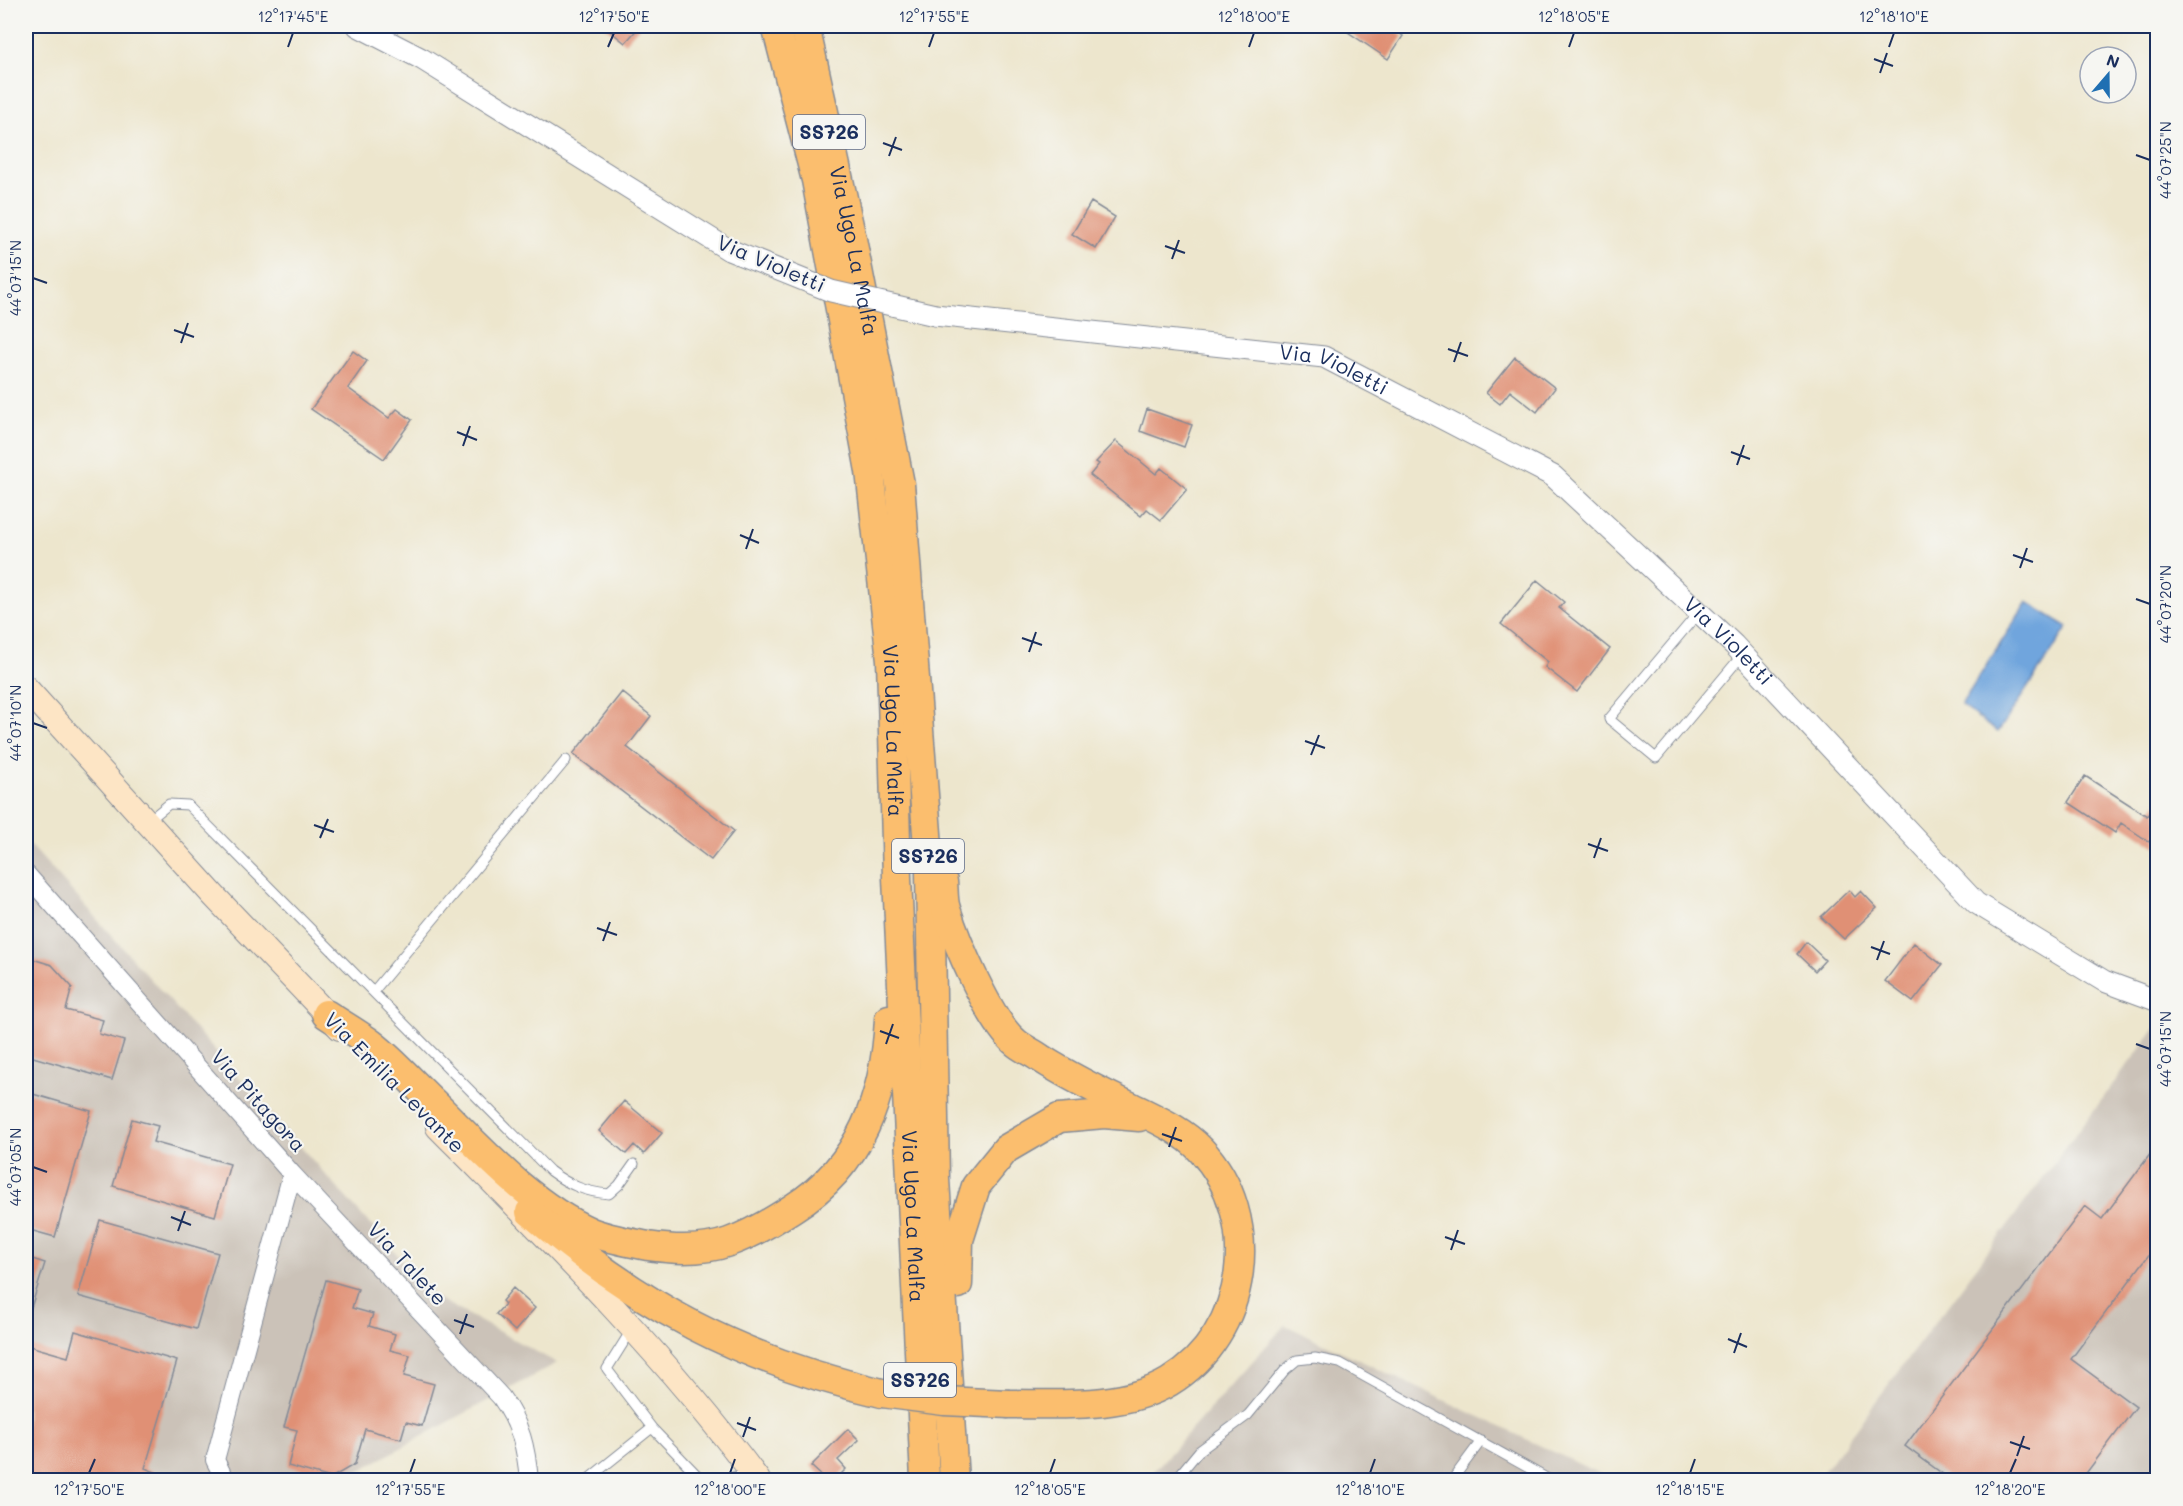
<svg xmlns="http://www.w3.org/2000/svg" width="2183" height="1506" viewBox="0 0 2183 1506" font-family="Mali,sans-serif">
	<rect width="100%" height="100%" fill="#f6f6f2"/>
	<filter id="ink" filterUnits="userSpaceOnUse"><feTurbulence type="fractalNoise" baseFrequency=".0167" numOctaves="2"/><feDisplacementMap in="SourceGraphic" scale="12" xChannelSelector="R" yChannelSelector="G"/><feConvolveMatrix kernelMatrix="1 2 1 2 8 2 1 2 1" color-interpolation-filters="sRGB"/></filter>
	<filter id="wash" filterUnits="userSpaceOnUse"><feTurbulence type="fractalNoise" baseFrequency=".008" numOctaves="4" result="noise"/><feDisplacementMap in="SourceGraphic" scale="24" xChannelSelector="R" yChannelSelector="G"/><feGaussianBlur stdDeviation="1.35" result="paint"/><feColorMatrix in="noise" values="0 0 0 0 0 0 0 0 0 0 0 0 0 0 0 0 0 1.4 0 .05"/><feComposite in="paint" operator="in"/></filter>
	<g filter="url(#wash)">
		<rect width="100%" height="100%" fill="#ede6cd"/>
		<path fill="#cbc2b8" d="M26,840L435,1297L557,1363L342,1480H26Z
			M2157,1026V1480H1817Z
			M1285,1325L1613,1480H1484L1477,1477L1474,1480H1146Z"/>
		<path fill="#6fa5dd" stroke="#456a9e" stroke-width="1.5" d="M2027,602L2068,627L1998,732L1961,705Z"/>
		<g id="blocks">
			<path fill="#e09074" d="M604,26H640L625,43Z
				M1339,26H1389L1403,36L1388,59Z
				M1091,202L1115,217L1096,249L1072,234Z
				M353,351L367,361L348,388L389,418L397,409L412,420L384,459L311,409Z
				M1515,357L1555,388L1537,412L1510,391L1500,404L1486,393Z
				M1147,409L1192,425L1184,447L1140,431Z
				M1116,441L1156,474L1161,468L1187,489L1161,520L1147,509L1141,516L1090,475L1099,464L1096,462Z
				M1537,580L1564,602L1559,608L1610,649L1577,692L1545,667L1548,662L1501,624Z
				M622,692L651,716L627,747L734,831L711,860L573,754Z
				M2085,776L2147,816L2157,802V847L2121,823L2115,833L2068,802Z
				M1849,890L1855,897L1861,891L1877,908L1844,939L1821,917Z
				M1806,942L1825,960L1815,971L1797,954Z
				M1914,943L1942,965L1913,1002L1885,981Z
				M26,957L52,965L72,987L66,1010L103,1020L99,1034L124,1041L112,1080L26,1055Z
				M26,1092L91,1111L55,1237L26,1229Z
				M624,1101L662,1133L644,1154L634,1145L626,1154L599,1131Z
				M132,1119L158,1126L153,1142L230,1164L215,1216L113,1186Z
				M2157,1145V1244L2071,1359L2136,1407L2081,1480H1951L1905,1446L2085,1206L2102,1219Z
				M100,1220L218,1253L196,1329L78,1296Z
				M26,1257L45,1263L29,1314L26,1313Z
				M326,1280L358,1289L352,1308L373,1314L369,1326L395,1334L390,1350L410,1355L404,1376L434,1384L422,1426L406,1422L401,1439L365,1429L355,1464L331,1478L288,1466L297,1430L284,1427Z
				M513,1288L535,1308L515,1331L496,1314L505,1304L502,1301Z
				M75,1331L177,1361L145,1468L174,1480H26V1345L68,1357Z
				M848,1429L859,1440L838,1460L846,1469L835,1480H826L811,1466Z"/>
		</g>
	</g>
	<g filter="url(#ink)">
		<use href="#blocks" fill-opacity="0" stroke="#848a96" stroke-width="1.5"/>
		<g fill="none" stroke-linecap="round" stroke-linejoin="round">
			<g stroke="#848a96" stroke-width="11">
				<path id="service" d="M1699,612L1609,719L1656,758L1743,654
					M148,821L169,804L188,805L550,1171C569,1185 585,1192 609,1194L619,1185L634,1164
					M373,992L566,760
					M632,1329L607,1369L652,1428L702,1480L752,1475
					M587,1480L652,1428
					M1175,1480L1199,1451L1248,1415L1285,1370L1297,1360L1315,1358L1340,1363L1550,1480
					M1452,1480L1481,1441"/>
			</g>
			<g stroke="#848a96" stroke-width="20">
				<path id="minor" d="M26,874L292,1174L215,1460L225,1480
					M292,1174L501,1397C521,1425 526,1447 529,1480"/>
			</g>
			<g stroke="#848a96" stroke-width="23">
				<g id="tertiary">
					<path d="M358,26L422,59L729,250"/>
					<path id="s1" d="M935,315L1324,357L1553,476L1734,645L1976,903L2104,981L2158,1001"/>
				</g>
			</g>
			<g stroke="#848a96" stroke-width="26">
				<path id="secondary" d="M26,688L214,896L340,1028
					M438,1127C550,1240 664,1353 758,1480"/>
			</g>
			<g stroke="#848a96" stroke-width="31">
				<g id="trunk">
					<path id="s2" d="M776,26L816,180L870,471L891,660L897,878L925,1480"/>
					<path id="s3" d="M805,26L852,239L900,484L930,872L935,1179L954,1480"/>
					<path d="M943,882C944,890 943,900 946,909C956,942 989,1019 1014,1041C1021,1048 1032,1052 1040,1058C1070,1077 1100,1092 1132,1107C1156,1119 1182,1130 1201,1150C1264,1217 1249,1334 1169,1382C1124,1409 1059,1404 1009,1404"/>
					<path d="M326,1014C341,1024 357,1033 372,1044C394,1061 414,1084 434,1103C481,1149 530,1205 591,1232C609,1239 629,1242 648,1246C674,1250 704,1251 729,1242C752,1234 773,1221 793,1208C861,1165 885,1097 889,1019"/>
					<path d="M530,1212C638,1306 742,1361 882,1393"/>
					<path d="M958,1284L959,1240L976,1186L1006,1149L1059,1118L1104,1114L1139,1117"/>
				</g>
			</g>
			<use href="#service" stroke="#fff" stroke-width="9"/>
			<use href="#minor" stroke="#fff" stroke-width="18"/>
			<use href="#tertiary" stroke="#fff" stroke-width="21"/>
			<use href="#secondary" stroke="#fde5c5" stroke-width="24"/>
			<use href="#trunk" stroke="#fbbe6e" stroke-width="28"/>
			<g stroke="#848a96" stroke-width="23" stroke-linecap="butt">
				<path id="tertiary-bridge" d="M729,250L831,291L935,315"/>
			</g>
			<g stroke="#848a96" stroke-width="31" stroke-linecap="butt">
				<path id="trunk-bridge" d="M882,1393L944,1401L1009,1404"/>
			</g>
			<use href="#tertiary-bridge" stroke="#fff" stroke-width="21"/>
			<use href="#trunk-bridge" stroke="#fbbe6e" stroke-width="28"/>
		</g>
	</g>
	<path fill="none" stroke="#1b2f5e" stroke-width="2" d="M288,47L293,33M608,47L614,33M929,47L934,33M1249,47L1254,33M1569,47L1574,33M1889,47L1894,33M1874,59L1893,66M1880,73L1887,53M883,143L902,150M2136,155L2150,160M889,156L896,137M1165,246L1185,253M1172,259L1179,240M33,278L47,283M174,330L194,337M181,343L188,323M1448,349L1468,356M1454,362L1461,342M457,432L477,440M463,446L470,426M1731,452L1750,459M1737,465L1744,445M740,535L759,543M746,549L753,529M2013,555L2033,562M2020,568L2027,548M2136,599L2150,604M1022,638L1042,645M1029,652L1036,632M33,723L47,728M1305,741L1325,748M1311,755L1319,735M314,825L334,832M320,838L328,819M1588,844L1608,851M1594,858L1601,838M597,928L617,935M603,941L610,922M1871,947L1890,954M1877,960L1884,941M880,1031L899,1038M886,1044L893,1024M2136,1044L2150,1049M1162,1134L1182,1141M1169,1147L1176,1127M33,1167L47,1172M171,1217L191,1225M178,1231L185,1211M1445,1237L1465,1244M1451,1250L1458,1230M454,1320L474,1327M460,1334L467,1314M1728,1339L1747,1347M1734,1353L1741,1333M737,1423L756,1430M743,1437L750,1417M2010,1442L2030,1449M2017,1456L2024,1436M89,1473L95,1459M410,1473L415,1459M730,1473L735,1459M1050,1473L1055,1459M1370,1473L1375,1459M1690,1473L1695,1459M2010,1473L2016,1459"/>
	<g text-anchor="middle" stroke-width="4.5" stroke-linejoin="round" paint-order="stroke">
		<g fill="#f6f6f2" stroke="#5d6b8a" stroke-width="1.5">
			<rect x="793" y="115" width="72" height="34" rx="4.5"/>
			<rect x="892" y="839" width="72" height="34" rx="4.5"/>
			<rect x="884" y="1363" width="72" height="34" rx="4.5"/>
		</g>
		<g font-size="20" font-weight="bold" fill="#1b2f5e">
			<text x="829" y="139">SS726</text>
			<text x="928" y="863">SS726</text>
			<text x="920" y="1387">SS726</text>
		</g>
		<g font-size="21" fill="#1b2f5e" stroke="#f6f6f2">
			<text dy="7" stroke="none"><textPath href="#s3" startOffset="230">Via Ugo La Malfa</textPath></text>
			<text transform="translate(771 264) rotate(23)" y="7">Via Violetti</text>
			<text dy="7" stroke="none"><textPath href="#s1" startOffset="404">Via Violetti</textPath></text>
			<text dy="7" stroke="none"><textPath href="#s1" startOffset="890">Via Violetti</textPath></text>
			<text dy="7" stroke="none"><textPath href="#s2" startOffset="716">Via Ugo La Malfa</textPath></text>
			<text transform="translate(394 1083) rotate(45)" y="7">Via Emilia Levante</text>
			<text transform="translate(258 1101) rotate(48)" y="7">Via Pitagora</text>
			<text dy="7" stroke="none"><textPath href="#s2" startOffset="1202">Via Ugo La Malfa</textPath></text>
			<text transform="translate(407 1264) rotate(47)" y="7">Via Talete</text>
		</g>
	</g>
	<rect width="2183" height="1506" fill="none" stroke="#f6f6f2" stroke-width="66"/>
	<g transform="translate(2108 75) rotate(20)"><circle r="28" fill="#f6f6f2" stroke="#9ea6b7" stroke-width="1.5"/>
	<path d="M0-4.5L10 22L0 15L-10 22Z" fill="#1f6fb2"/>
	<text y="-9" font-size="16" font-weight="bold" text-anchor="middle" fill="#1b2f5e">N</text>
	</g>
	<rect x="33" y="33" width="2117" height="1440" fill="none" stroke="#1b2f5e" stroke-width="2"/>
	<g font-size="15" text-anchor="middle" fill="#1b2f5e">
		<text x="293" y="22">12°17'45"E</text>
		<text x="614" y="22">12°17'50"E</text>
		<text x="934" y="22">12°17'55"E</text>
		<text x="1254" y="22">12°18'00"E</text>
		<text x="1574" y="22">12°18'05"E</text>
		<text x="1894" y="22">12°18'10"E</text>
		<text transform="translate(2166 160) rotate(-90)" y="5">44°07'25"N</text>
		<text transform="translate(16 278) rotate(-90)" y="5">44°07'15"N</text>
		<text transform="translate(2166 604) rotate(-90)" y="5">44°07'20"N</text>
		<text transform="translate(16 723) rotate(-90)" y="5">44°07'10"N</text>
		<text transform="translate(2166 1049) rotate(-90)" y="5">44°07'15"N</text>
		<text transform="translate(16 1167) rotate(-90)" y="5">44°07'05"N</text>
		<text x="89" y="1495">12°17'50"E</text>
		<text x="410" y="1495">12°17'55"E</text>
		<text x="730" y="1495">12°18'00"E</text>
		<text x="1050" y="1495">12°18'05"E</text>
		<text x="1370" y="1495">12°18'10"E</text>
		<text x="1690" y="1495">12°18'15"E</text>
		<text x="2010" y="1495">12°18'20"E</text>
	</g>
</svg>
